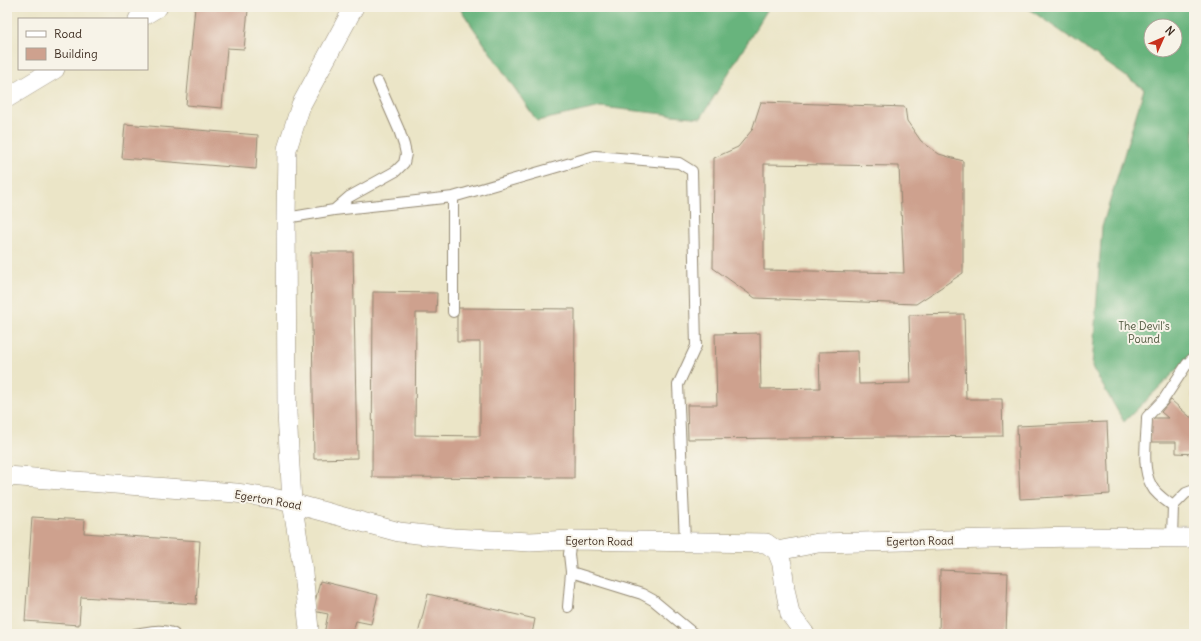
<svg xmlns="http://www.w3.org/2000/svg" width="1201" height="641" viewBox="0 0 1201 641" font-family="Delius,sans-serif">
	<rect width="100%" height="100%" fill="#f7f3e8"/>
	<filter id="ink" filterUnits="userSpaceOnUse"><feTurbulence type="fractalNoise" baseFrequency=".025" numOctaves="2"/><feDisplacementMap in="SourceGraphic" scale="8" xChannelSelector="R" yChannelSelector="G"/><feConvolveMatrix kernelMatrix="1 2 1 2 8 2 1 2 1" color-interpolation-filters="sRGB"/></filter>
	<filter id="wash" filterUnits="userSpaceOnUse"><feTurbulence type="fractalNoise" baseFrequency=".012" numOctaves="4" result="noise"/><feDisplacementMap in="SourceGraphic" scale="16" xChannelSelector="R" yChannelSelector="G"/><feGaussianBlur stdDeviation="0.9" result="paint"/><feColorMatrix in="noise" values="0 0 0 0 0 0 0 0 0 0 0 0 0 0 0 0 0 1.4 0 .05"/><feComposite in="paint" operator="in"/></filter>
	<g filter="url(#wash)">
		<rect width="100%" height="100%" fill="#ebe5c7"/>
		<path fill="#68b47d" stroke="#526f4e" fill-rule="evenodd" d="M459,7H769L701,118L601,107L537,121Z
			M1026,7H1194V353L1124,422L1092,367L1102,227L1144,89ZM1151,26H1175V50H1151Z"/>
		<g id="blocks">
			<path fill="#cea18e" fill-rule="evenodd" d="M195,7H215L248,10L244,49L227,48L222,108L186,105Z
				M761,102L905,107L907,121L921,141L939,154L963,161V273L916,304L755,298L713,268L714,158L738,147L752,130ZM764,164L899,166L904,273L764,270Z
				M125,124L258,135L256,169L122,158Z
				M311,252H353L357,458L314,459Z
				M373,292L437,293L436,313H416L415,435L480,436V342H457V308L575,309L574,478L372,477Z
				M964,314L966,399H1002L1003,436L688,439L687,405H717L715,334L760,333L761,389L820,388L819,352L858,351L859,384L911,383L909,315Z
				M1192,371H1194V398H1192Z
				M1171,400L1190,417H1194V454L1176,453V442H1150V418H1168L1161,412Z
				M1107,422L1110,494L1020,499L1017,426Z
				M32,517L85,520L84,533L200,541L196,604L81,597L79,625L25,621Z
				M940,570L1008,573L1006,634H939Z
				M320,581L378,595L371,624L356,621L352,634H324L328,614L313,611Z
				M428,594L535,619L532,634H418Z"/>
		</g>
	</g>
	<g filter="url(#ink)">
		<use href="#blocks" fill-opacity="0" stroke="#938872" stroke-width="1"/>
		<g fill="none" stroke-linecap="round" stroke-linejoin="round">
			<g stroke="#938872" stroke-width="12">
				<path id="lane" d="M453,197V312
					M334,210L349,197L396,171L404,163L406,154L404,145L399,130L378,82
					M286,218L334,210L453,197L595,156L679,163L692,171L696,346L678,385L685,541
					M1173,506C1165,500 1155,494 1151,485C1141,467 1147,436 1147,417L1164,399L1187,364L1194,357
					M1172,537L1173,506L1186,493L1194,490
					M571,572L642,594L653,600L694,634
					M568,607L571,572L569,554L571,540
					M135,634C149,632 161,628 174,634"/>
			</g>
			<g stroke="#938872" stroke-width="20">
				<path id="street" d="M138,19L158,7
					M7,98L55,69
					M7,476L236,493L277,499L399,532L453,538L530,542L571,540L766,543L777,551
					M777,551L818,543L1074,537L1194,538
					M777,551L782,564L785,588L790,614L805,634
					M308,634L309,629L302,564L292,502L287,413L286,218L287,149L301,105L354,7"/>
			</g>
			<use href="#lane" stroke="#fff" stroke-width="10"/>
			<use href="#street" stroke="#fff" stroke-width="19"/>
		</g>
	</g>
	<g text-anchor="middle" stroke-width="4" stroke-linejoin="round" paint-order="stroke">
		<g font-size="11" fill="#4c543b" stroke="#f7f3e8">
			<text x="1144" y="330">The Devil's<tspan x="1144" dy="13">Pound</tspan></text>
		</g>
		<g font-size="11" fill="#3b2a1e" stroke="#f7f3e8">
			<text transform="translate(268 500) rotate(10)" y="4">Egerton Road</text>
			<text transform="translate(599 541) rotate(1)" y="4">Egerton Road</text>
			<text transform="translate(920 541) rotate(-1)" y="4">Egerton Road</text>
		</g>
	</g>
	<rect width="1201" height="641" fill="none" stroke="#f7f3e8" stroke-width="24"/>
	<rect x="18" y="18" width="130" height="52" fill="#f7f3e8" stroke="#aca397"/>
	<rect x="26" y="31" width="20" height="6" fill="#ffffff" stroke="#aca397"/>
	<text x="54" y="38" font-size="12" fill="#3b2a1e">Road</text>
	<rect x="26" y="48" width="20" height="12" fill="#cea18e" stroke="#aca397"/>
	<text x="54" y="58" font-size="12" fill="#3b2a1e">Building</text>
	<g transform="translate(1163 38) rotate(45)"><circle r="19" fill="#f7f3e8" stroke="#aca397"/>
	<path d="M0-3L7 15L0 10L-7 15Z" fill="#c8321e"/>
	<text y="-6" font-size="11" font-weight="bold" text-anchor="middle" fill="#3b2a1e">N</text>
	</g>
</svg>
